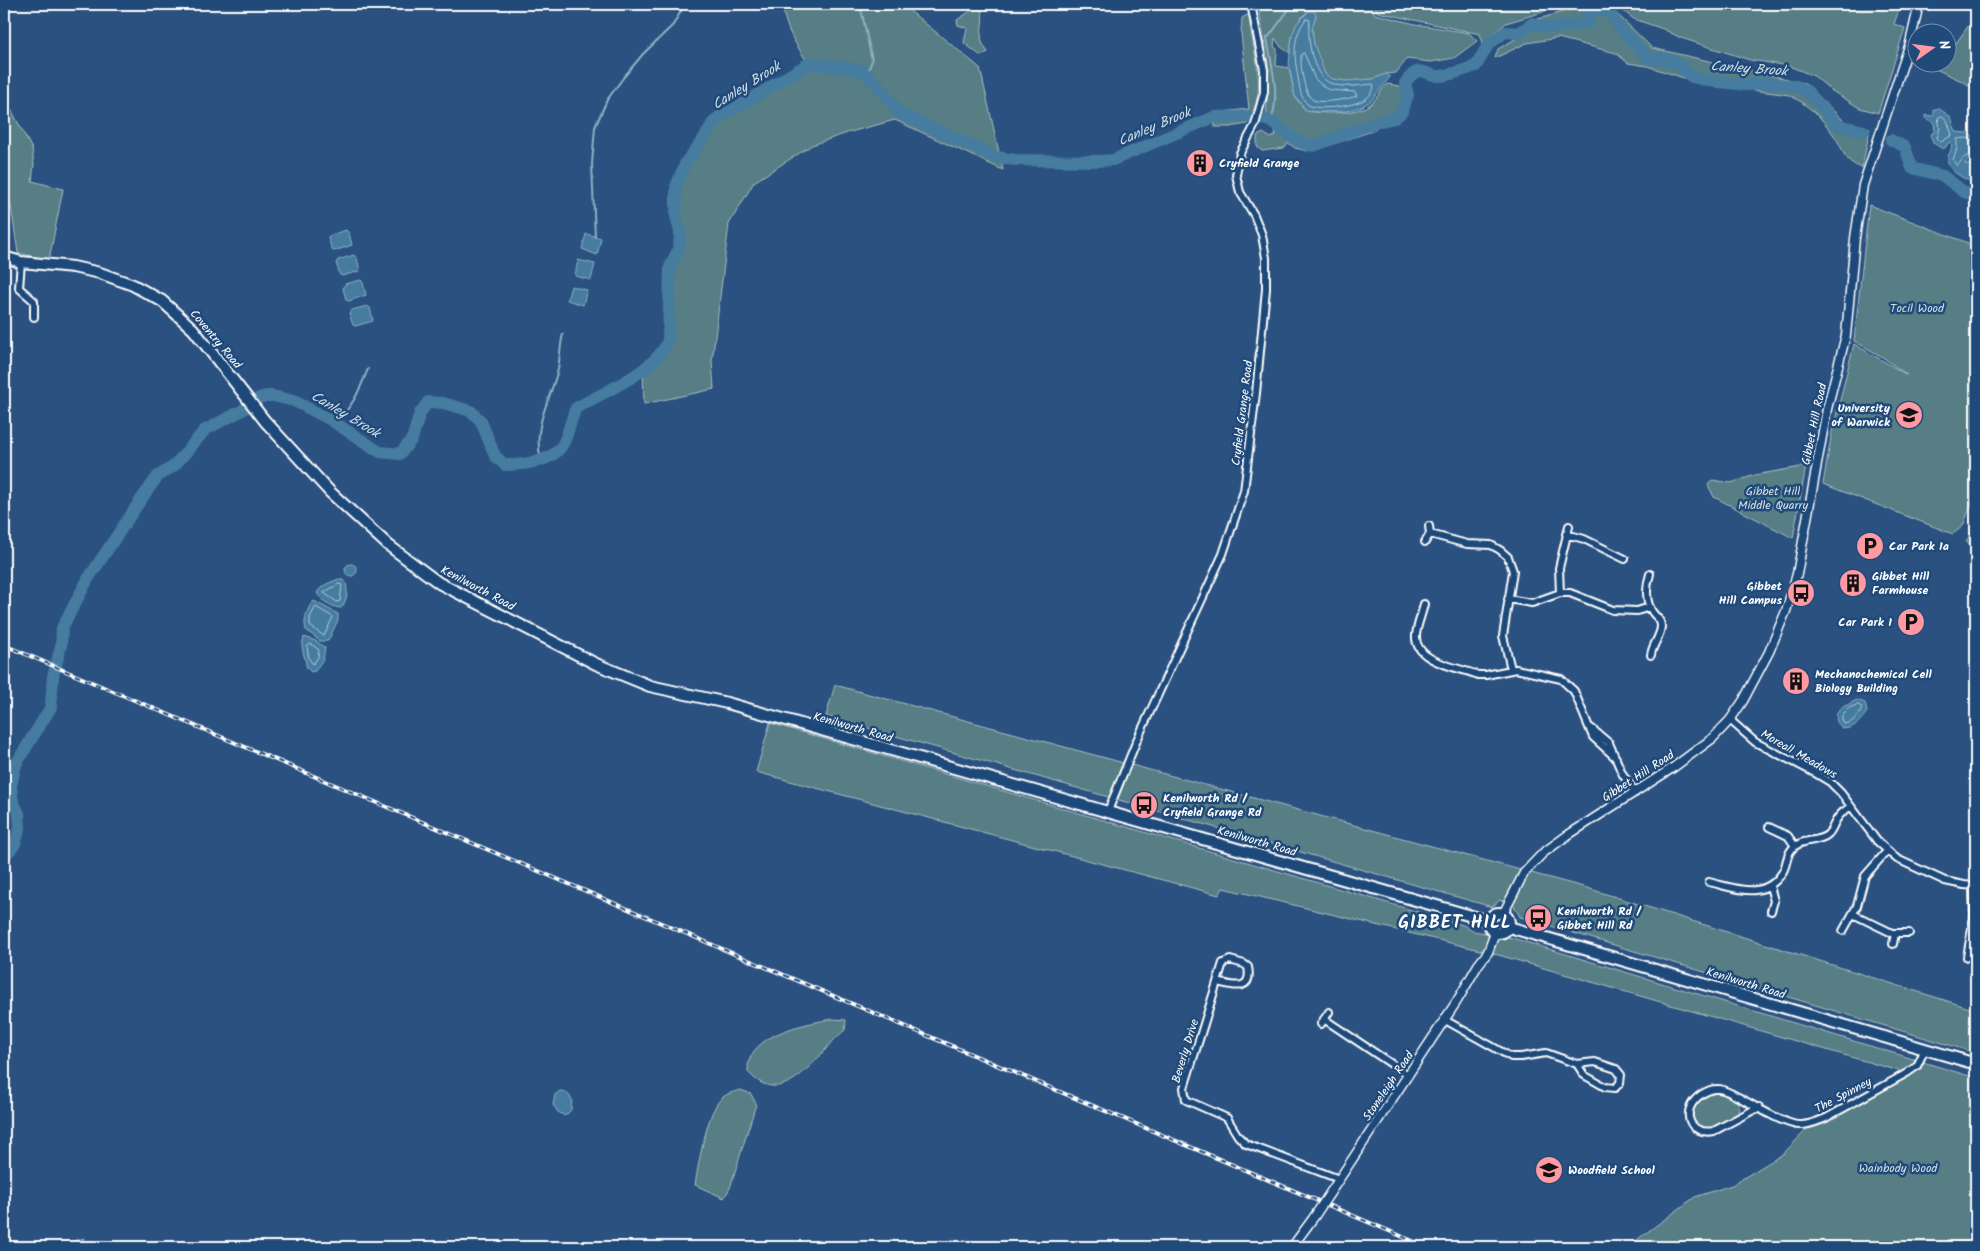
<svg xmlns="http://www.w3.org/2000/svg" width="1980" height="1251" viewBox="0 0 1980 1251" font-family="Kalam,sans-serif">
	<rect width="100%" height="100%" fill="#2b5181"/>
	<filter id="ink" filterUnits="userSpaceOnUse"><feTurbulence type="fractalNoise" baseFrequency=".02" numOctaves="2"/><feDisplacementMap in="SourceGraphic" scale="10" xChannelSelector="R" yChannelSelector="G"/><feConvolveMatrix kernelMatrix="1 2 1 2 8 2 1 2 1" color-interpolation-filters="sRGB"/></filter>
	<g filter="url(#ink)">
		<path fill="#577e84" stroke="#abbec2" d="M782,4H901L905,7L980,68L1003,170L895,120L850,132L812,145L754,182L729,224L712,361L714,389L644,404L643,369C653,361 663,353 668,340L670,267L679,247L680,232L676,216V186L686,162L705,137L712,124L719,117L746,102L808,63C794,41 786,31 782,4Z
			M1268,4H1371L1375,14L1415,24L1469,33L1477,41L1454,58L1431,62L1407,59L1396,73L1386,74L1373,79L1346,81L1332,79L1325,74L1320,64L1314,44L1312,29L1316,15L1314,11H1309C1294,21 1292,36 1290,53L1281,47L1275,38L1274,46L1277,49L1276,66L1289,68L1295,97L1306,111C1323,114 1358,115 1372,103C1378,97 1381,90 1387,84L1400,86L1404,95L1398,110L1392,114L1387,123L1372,131L1325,147L1307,151L1295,148L1288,143L1284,148L1262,151L1257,147V136L1263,133L1271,138L1276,135L1273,126L1264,123L1266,118L1269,69L1259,10Z
			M1374,4H1559L1551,6L1543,12L1506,23L1483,43L1480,34L1377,12Z
			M1601,4L1613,10L1652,48L1805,83L1845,122L1870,129L1862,168C1841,160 1845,150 1833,134C1822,118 1806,103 1789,95L1699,83L1647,66L1628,63L1616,53L1558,38L1527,43L1495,58L1498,49L1529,31L1531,21L1584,6Z
			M1619,4H1901L1894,24L1905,28L1878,113L1860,108L1832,91L1814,76L1789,66L1750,60L1681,38L1663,29L1634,19L1622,10Z
			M975,8L982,10C985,30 975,36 988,52L981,56L964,43L967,28L958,25L957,20Z
			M1249,14C1250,43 1264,73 1256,103C1254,110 1250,117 1247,124L1230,127H1215L1214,117L1221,112L1249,109L1241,33L1242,18Z
			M1974,18L1976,19V91L1964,82L1927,65L1926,63L1948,62V47L1954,46Z
			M4,79L8,81L5,98L32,149L34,164L32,181L63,189L49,260L18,253L11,206L4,178Z
			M1869,205L1976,246V492L1963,526L1953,534L1823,484L1832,432L1854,344L1907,375L1881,356L1854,341Z
			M1806,466L1793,538L1714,497L1708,485L1712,480L1731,483L1755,475Z
			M1976,523V549L1966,542Z
			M835,685L1587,888L1976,1010V1053L1520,917L1513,904L1500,900L1492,907L826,716Z
			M770,723L1463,925L1473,931L1509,937L1976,1078V1247H1627L1695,1197L1732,1185L1783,1154L1812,1124L1906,1073L1488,952L1223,888L1219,895L756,772Z
			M833,1019L846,1020L845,1030C818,1051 786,1114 748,1072C748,1069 748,1064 749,1061C758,1032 808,1023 833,1019Z
			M741,1090L751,1094L756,1104L730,1188L724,1198L695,1185C698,1166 707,1113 720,1100C725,1094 733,1092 741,1090Z
			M1715,1091L1722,1092L1738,1102L1739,1107L1738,1114L1710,1130L1700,1128L1693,1119L1692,1108L1698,1100Z
			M84,1238L80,1247H55Z"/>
		<path fill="#447c9f" stroke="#8fb0c5" d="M1309,11H1314L1316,15L1312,29L1314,44L1325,74L1332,79L1346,81L1373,79L1386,74L1390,77L1371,101L1361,107L1346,111L1318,112L1306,110L1295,96L1289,66L1290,53L1292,35L1297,23Z
			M1938,108L1951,117L1956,132L1968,133L1976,140V167L1969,160L1964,164L1972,165L1976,176V184C1966,179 1946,172 1948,158C1949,152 1953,149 1951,142L1947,144L1946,147L1943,149L1933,143L1931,137L1932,133L1935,132L1934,123L1925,118V115L1932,116L1934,115V110Z
			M346,230L349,233L352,245L334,251L332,250L328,238L331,235Z
			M586,234L601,238L597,255L582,249Z
			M354,255L357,258L360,271L342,276L340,275L336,263L338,260Z
			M578,260L595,264L591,280L575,276Z
			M361,280L363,283L366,295L349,301L346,300L343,288L345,284Z
			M571,286L587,290L583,305L567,300Z
			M367,306L370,308L373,321L355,326L353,325L349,313L352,310Z
			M345 570a6 6 0 1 1 12 0a6 6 0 1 1-12 0Z
			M339,579L345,581C349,590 347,601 341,608C333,608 320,600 317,593C321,585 331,582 339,579Z
			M314,601L338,614V620L328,641H320L306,630C303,621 307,607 314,601Z
			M304,637L316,641L325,648L323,659L315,671L311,672L307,668L302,647Z
			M1857,700L1865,703L1867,712C1861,720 1853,731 1842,728L1837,722L1836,715L1841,708Z
			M560,1091L566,1092L572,1099L571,1110L565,1116L558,1112L553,1105L555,1095Z"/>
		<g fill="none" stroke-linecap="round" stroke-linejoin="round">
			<path stroke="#b4cbd9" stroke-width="1" d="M1306,19L1310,20C1306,36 1312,76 1330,83C1343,89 1360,85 1373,84L1374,88C1372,91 1370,95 1368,97C1359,106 1316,112 1307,104C1301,97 1300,91 1299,83C1295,60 1290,40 1306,19Z
				M1304,53L1315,79L1325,88L1331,90L1355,92L1357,96C1348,99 1322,104 1313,100C1304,95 1300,65 1301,55Z
				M1942,116L1947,120L1952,135L1941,142L1937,138L1940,128L1938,118Z
				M1976,142L1967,138L1957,139V148L1953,160L1957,166C1963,159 1967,150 1976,161
				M339,584L342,585L340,601L337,602L324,593Z
				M316,607L333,617L324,636L310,626V618Z
				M311,644L319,650L318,657L313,664L309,659L307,647Z
				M1858,705L1862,707C1861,714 1852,724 1844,724L1842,720V715L1849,708Z"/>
			<path stroke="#8fb0c5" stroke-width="2" d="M860,4L872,60L867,75
				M1266,120L1272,118C1280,92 1271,64 1267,38L1270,35L1293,4
				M595,237L592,164L595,127L607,100L623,78L643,54L673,25L685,4
				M1972,274L1976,260
				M334,422C352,410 360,389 368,369
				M541,460C532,425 550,402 558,369C560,357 560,346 563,334"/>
			<path stroke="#447c9f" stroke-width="12" d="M1891,140L1905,147L1912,168L1943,176L1964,192L1976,197
				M4,857L15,844L20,828L19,813L13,802L11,786L16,764L51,707L53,676L61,646L62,628L88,579L140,501L158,476L174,466L205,430L241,411L259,398L266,396H273L294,401L329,419L380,452L400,454L412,439L420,413L428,402L443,403L471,411L481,421L495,456L505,465C525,465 555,462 564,442C569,431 571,419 576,408C603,392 657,371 668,340L670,267L679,247L680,232L676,216V186L686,162L705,137L712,124L719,117L746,102L809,63L861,70L879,86L899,113L996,157L1015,160L1098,161L1113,160L1214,117C1228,116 1252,116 1266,120C1284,125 1290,144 1314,146L1377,122L1395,118L1402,112L1408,95L1405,83C1423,58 1426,81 1446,75C1457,73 1466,69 1476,66L1488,45L1505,32L1519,33L1533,23C1551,31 1568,25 1588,23L1589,17L1586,10L1601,9L1610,14L1624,33L1650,59H1665L1675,62L1692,77L1709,81L1747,85L1767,83L1796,86L1807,91L1838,125L1864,131"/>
			<g stroke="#fff" stroke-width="10">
				<path id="minor" d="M21,262L19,288L34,301V317
					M1429,526L1430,534L1467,544L1491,545L1500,550L1508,557L1513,571L1503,636L1511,669
					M1566,534L1584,539L1625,559
					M1425,542L1430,534
					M1650,574C1646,586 1645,602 1653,613C1656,617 1661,619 1661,626C1661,636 1652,645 1651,655
					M1560,593L1559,568L1569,526
					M1508,599L1532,603L1560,593H1570L1613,610L1637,611L1650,607
					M1424,604C1422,614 1417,625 1416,635C1414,663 1459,667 1478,675H1486L1516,669L1561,679L1574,691L1593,737L1616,758
					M1730,720L1755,742L1815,773L1830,782L1841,793L1877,841L1897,859L1945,881L1964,885L1976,886
					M1591,728L1609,743L1622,773L1635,793
					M1108,811L1137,740L1223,554L1244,491L1256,393L1266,289V258L1262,235L1254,215L1240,192L1236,175L1240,153L1255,125L1264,92V70L1251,4
					M1769,827L1788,836L1795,846
					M1709,882C1735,888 1764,901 1782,873C1787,866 1786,855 1792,849C1801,838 1817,843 1827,835C1833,830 1833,824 1837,819C1840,813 1846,810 1851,806
					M1770,886L1774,901L1771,911
					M1853,914L1892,933H1909
					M1843,931L1857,906L1865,876L1887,851
					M1893,944L1895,933
					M1967,957L1974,916L1973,886
					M1218,982C1233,986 1253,992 1248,967L1244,964L1230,960L1223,963L1184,1088L1186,1100L1227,1118L1238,1136L1246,1144L1339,1179
					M1324,1019L1408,1075
					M1445,1020L1511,1057H1521L1546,1053L1577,1064L1595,1062L1616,1069L1621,1075L1620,1083L1615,1088L1605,1087L1584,1075L1577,1064
					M1321,1024L1329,1012
					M1759,1107L1714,1131C1688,1136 1679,1109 1702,1094C1707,1091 1711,1089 1716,1089C1724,1088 1731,1094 1738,1097C1752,1104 1786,1126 1801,1125C1810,1125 1818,1121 1826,1118L1907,1073L1917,1066L1925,1049"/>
			</g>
			<g stroke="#fff" stroke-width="11">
				<path id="tertiary" d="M1503,914L1524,873L1543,853L1568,835L1674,767L1713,738L1730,720L1743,701L1769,652L1786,611L1797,574L1827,409L1846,335L1855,238L1863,185L1910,43L1919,4
					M1330,1193L1457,1001L1478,965L1488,952L1495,933
					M1292,1247L1314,1217"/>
			</g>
			<g stroke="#fff" stroke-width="14">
				<path id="primary" d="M4,257L21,262L73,267L100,273L133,285L162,301L193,329L265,421L330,492L388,545L439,583L596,664L650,686L727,703L1489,921
					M1489 923a10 10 0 1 1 20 0a10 10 0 1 1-20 0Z
					M1509,927L1976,1064"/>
			</g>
			<use href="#minor" stroke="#1f4a7a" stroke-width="6"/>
			<use href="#tertiary" stroke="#1f4a7a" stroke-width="8"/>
			<use href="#primary" stroke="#1f4a7a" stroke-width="10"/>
			<g stroke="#fff" stroke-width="4">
				<path id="rail" d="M4,645L1427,1247"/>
			</g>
			<use href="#rail" stroke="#1f4a7a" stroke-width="2" stroke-dasharray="5.5" stroke-linecap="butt"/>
			<g stroke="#fff" stroke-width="11" stroke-linecap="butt">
				<path id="tertiary-bridge" d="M1314,1217L1330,1193"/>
			</g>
			<use href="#tertiary-bridge" stroke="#1f4a7a" stroke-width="8"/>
		</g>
	</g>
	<defs>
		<g id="building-disc" transform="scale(1.4375)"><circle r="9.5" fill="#ff9aa2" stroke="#1f4a7a"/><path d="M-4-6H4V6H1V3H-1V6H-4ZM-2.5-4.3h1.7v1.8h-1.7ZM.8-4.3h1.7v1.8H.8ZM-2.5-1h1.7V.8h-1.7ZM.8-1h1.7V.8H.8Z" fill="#111"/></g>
		<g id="university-disc" transform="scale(1.4375)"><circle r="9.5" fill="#ff9aa2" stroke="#1f4a7a"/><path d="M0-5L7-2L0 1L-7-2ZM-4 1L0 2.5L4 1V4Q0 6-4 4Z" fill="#111"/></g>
		<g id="parking-disc" transform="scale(1.4375)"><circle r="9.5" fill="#ff9aa2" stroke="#1f4a7a"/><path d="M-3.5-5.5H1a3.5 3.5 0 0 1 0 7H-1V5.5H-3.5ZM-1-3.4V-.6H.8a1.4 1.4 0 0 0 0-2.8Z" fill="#111"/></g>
		<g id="bus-disc" transform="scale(1.4375)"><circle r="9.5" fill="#ff9aa2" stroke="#1f4a7a"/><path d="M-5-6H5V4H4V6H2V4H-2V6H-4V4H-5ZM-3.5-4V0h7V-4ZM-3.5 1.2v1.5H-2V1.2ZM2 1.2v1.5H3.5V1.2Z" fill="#111"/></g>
		<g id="school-disc" transform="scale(1.4375)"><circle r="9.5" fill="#ff9aa2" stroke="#1f4a7a"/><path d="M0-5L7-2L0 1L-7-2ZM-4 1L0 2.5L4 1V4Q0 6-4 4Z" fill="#111"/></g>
	</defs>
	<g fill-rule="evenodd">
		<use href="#building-disc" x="1200" y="163"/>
		<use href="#university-disc" x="1909" y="415"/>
		<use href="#parking-disc" x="1870" y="546"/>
		<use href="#building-disc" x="1853" y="583"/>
		<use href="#bus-disc" x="1801" y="593"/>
		<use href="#parking-disc" x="1911" y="622"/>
		<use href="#building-disc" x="1796" y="681"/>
		<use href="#bus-disc" x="1144" y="805"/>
		<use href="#bus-disc" x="1538" y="918"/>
		<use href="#school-disc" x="1549" y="1170"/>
	</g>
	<g text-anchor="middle" stroke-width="5" stroke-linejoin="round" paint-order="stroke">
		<g font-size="12" font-weight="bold" fill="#fff" stroke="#1f4a7a" text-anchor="start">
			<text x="1219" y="167">Cryfield Grange</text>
			<text x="1890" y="412" text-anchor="end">University<tspan x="1890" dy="14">of Warwick</tspan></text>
			<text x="1889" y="550">Car Park 1a</text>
			<text x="1872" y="580">Gibbet Hill<tspan x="1872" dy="14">Farmhouse</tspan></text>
			<text x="1782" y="590" text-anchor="end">Gibbet<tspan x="1782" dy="14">Hill Campus</tspan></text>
			<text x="1892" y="626" text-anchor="end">Car Park 1</text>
			<text x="1815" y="678">Mechanochemical Cell<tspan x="1815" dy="14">Biology Building</tspan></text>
			<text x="1163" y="802">Kenilworth Rd /<tspan x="1163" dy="14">Cryfield Grange Rd</tspan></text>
			<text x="1557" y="915">Kenilworth Rd /<tspan x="1557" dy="14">Gibbet Hill Rd</tspan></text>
			<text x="1568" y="1174">Woodfield School</text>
		</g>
		<g font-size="12" fill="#d5dfe0" stroke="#1f4a7a">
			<text x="1917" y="312">Tocil Wood</text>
			<text x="1773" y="495">Gibbet Hill<tspan x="1773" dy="14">Middle Quarry</tspan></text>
			<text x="1898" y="1172">Wainbody Wood</text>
		</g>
		<g font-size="12" fill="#fff" stroke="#1f4a7a">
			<text transform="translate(216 339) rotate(50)" y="4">Coventry Road</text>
			<text transform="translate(1242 413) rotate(-83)" y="4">Cryfield Grange Road</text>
			<text transform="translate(1814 424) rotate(-78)" y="4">Gibbet Hill Road</text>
			<text transform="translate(478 588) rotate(28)" y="4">Kenilworth Road</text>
			<text transform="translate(853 727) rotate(16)" y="4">Kenilworth Road</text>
			<text transform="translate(1799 754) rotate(30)" y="4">Moreall Meadows</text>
			<text transform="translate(1638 776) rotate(-33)" y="4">Gibbet Hill Road</text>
			<text transform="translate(1257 841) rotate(16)" y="4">Kenilworth Road</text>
			<text transform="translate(1746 983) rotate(17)" y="4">Kenilworth Road</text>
			<text transform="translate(1185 1051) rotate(-73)" y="4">Beverly Drive</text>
			<text transform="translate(1388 1086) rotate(-56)" y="4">Stoneleigh Road</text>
			<text transform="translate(1843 1095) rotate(-28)" y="4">The Spinney</text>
		</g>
		<g font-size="14" font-style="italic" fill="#d0dee7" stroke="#1f4a7a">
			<text transform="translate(1749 68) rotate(4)" y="5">Canley Brook</text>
			<text transform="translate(746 85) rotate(-32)" y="5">Canley Brook</text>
			<text transform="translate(1154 126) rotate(-23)" y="5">Canley Brook</text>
			<text transform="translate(346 414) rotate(31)" y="5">Canley Brook</text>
		</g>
		<g font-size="18" font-weight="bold" letter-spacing="1" fill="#fff" stroke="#1f4a7a">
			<text x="1455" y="928">GIBBET HILL</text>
		</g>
	</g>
	<rect width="1980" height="1251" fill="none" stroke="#1f4a7a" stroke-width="20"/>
	<rect x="10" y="10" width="1960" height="1231" fill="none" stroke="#fff" stroke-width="2" filter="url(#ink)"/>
	<g transform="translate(1932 48) rotate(76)"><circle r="24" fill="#1f4a7a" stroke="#7992af"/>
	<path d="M0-4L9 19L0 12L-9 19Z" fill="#ff9aa2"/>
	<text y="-8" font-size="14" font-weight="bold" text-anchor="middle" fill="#ffffff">N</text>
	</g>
</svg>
